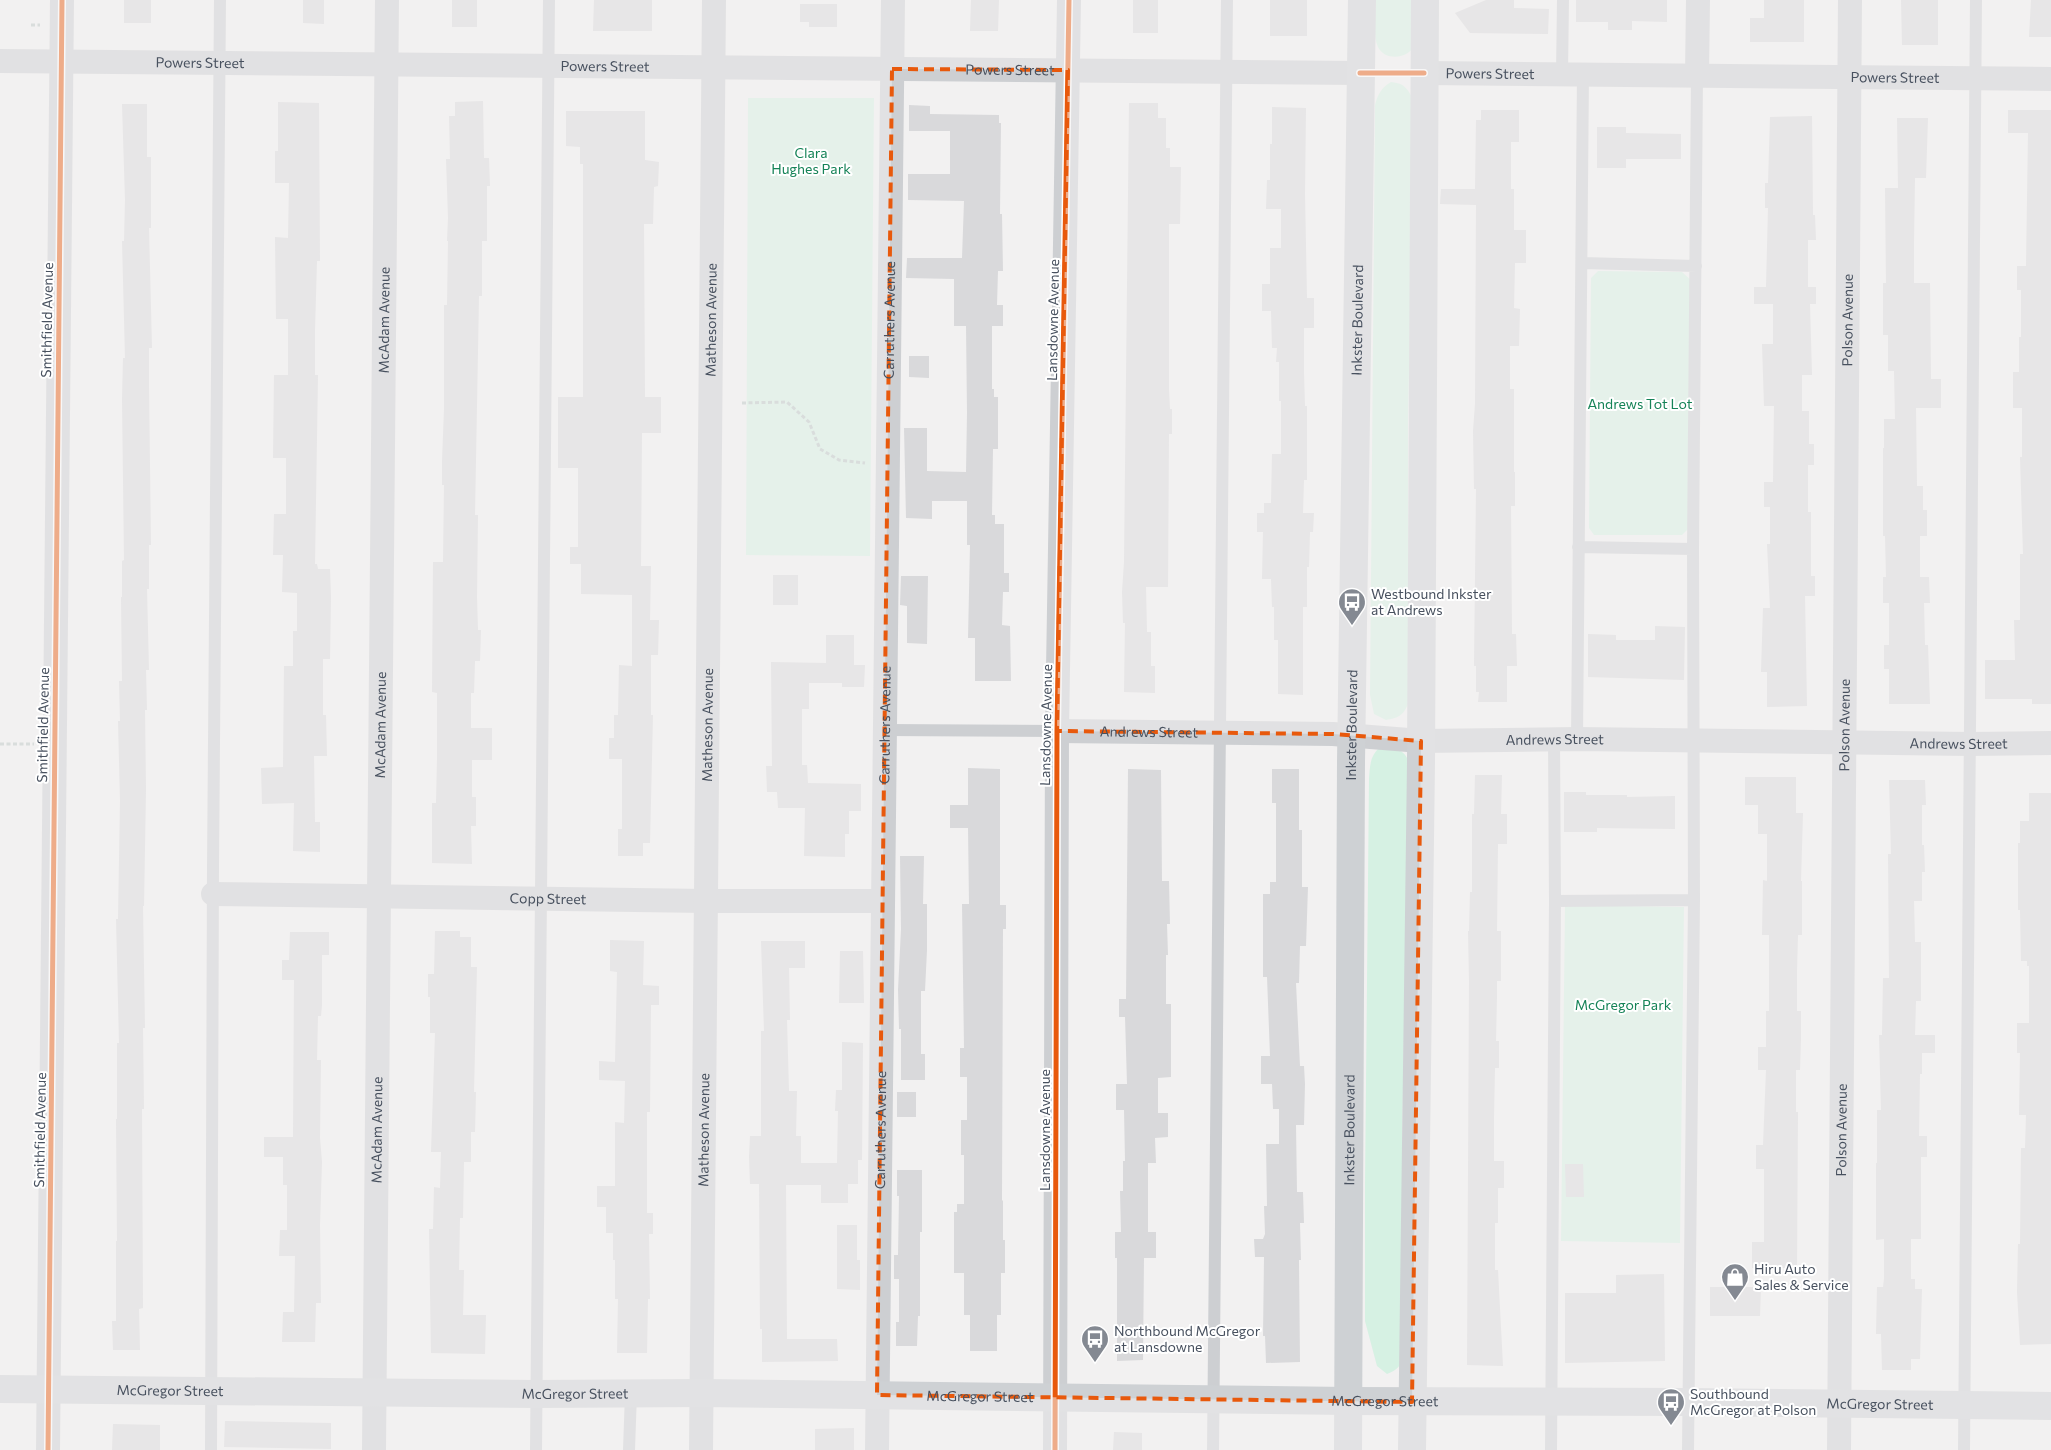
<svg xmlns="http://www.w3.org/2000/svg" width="2051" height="1450" viewBox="0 0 2051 1450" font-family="Commissioner,sans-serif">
	<rect width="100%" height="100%" fill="#f2f1f1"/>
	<path fill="#d6f1e3" d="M1376,0H1415C1415,14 1417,30 1415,43C1411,59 1385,62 1378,47C1372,34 1376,14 1376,0Z
		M1391,82C1405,83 1409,90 1414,102L1408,423V704C1403,716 1398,718 1386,720L1374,714L1370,695L1375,105C1378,94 1381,88 1391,82Z
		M748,98H874L870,556L746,555Z
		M1598,271L1682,272L1691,280L1688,529L1682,535H1594L1589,528L1591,278Z
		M1382,746C1396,749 1405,749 1409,763L1402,1142L1404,1356C1401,1366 1397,1370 1387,1374L1377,1366L1365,1321V1185L1369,779C1370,765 1370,754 1382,746Z
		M1565,905L1684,907L1680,1243L1561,1241Z"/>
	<path fill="#d9d9db" d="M124,0H151V23H124Z
		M303,0H324V24L303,23Z
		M452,0H477V27H452Z
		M594,0H652V31H593Z
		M971,0H999L998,31H970Z
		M1133,0H1158V33H1133Z
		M1270,0H1307V36H1270Z
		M1486,0H1514V8L1549,9L1548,34L1470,33L1455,13Z
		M1576,0H1667V22L1632,21V30H1608V22H1576Z
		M1764,0H1804V42H1750V18H1764Z
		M1901,0H1938V45H1902Z
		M2031,0H2051V37H2029Z
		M800,4H837V27H809V22H800Z
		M483,101L484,158H489L490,186H487V241H482V296H479L475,515H478L477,597L478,630H481L480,661H475L474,693H471V728H492V760H472V797H476V826H471L472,864L432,863V803H436L437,759V693L432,692L433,562H443L444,485H442V461L444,409V305H447L448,241H447L448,218L446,159H450L449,116H455V102Z
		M278,102L319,103L320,261H317L315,330V375H318L315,564H317L318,569H330L331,597L330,659H323V715H326L327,756H314L315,822H320V852L293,851L294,803L262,804L261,768L283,767L284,666H293V631H297V593L282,592L283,555H273L274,514H286V458H273L274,375H288V319H276L275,237L288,238L289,183H275V151H278Z
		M1129,103H1158V118H1166V148H1170V167H1181L1180,224H1169V390L1170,409H1172V434H1169L1168,587H1146L1147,632H1151V666H1155V693L1124,692L1125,623H1123L1122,592L1124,562Z
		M122,104H147V157H151V228H149L152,348H149V386L151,545H149V589H147L149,670H146L147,710H145L146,789L144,906H143L145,1028H143L144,1109H142L143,1308L139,1309L140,1350H113L112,1321H116V1241H117L116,1119H117V1043H119L116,919H118L120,801L118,721H120L119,681H122L121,597H122V561L124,560L122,399L123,358H125L122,241H124L125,200Z
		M909,105L930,106V114L999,115V123H1001L1000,214H1002L1003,271H998L997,305H1003V326H992V389H994V397H998V449H993L992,515H995V524H1004V573H1009V592H1003L1002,625L1010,626L1011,681H975V638H968L970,545H967V501H932V519L906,518L904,428H927V471L966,472L967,413L966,326H954V279L906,278L907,258H962L964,201L908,200V174H950V131H909Z
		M1272,107L1306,108L1305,194L1307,298H1314V328H1304V373L1305,406H1307V480H1304L1303,513H1314L1313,532H1310L1309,567H1307V607H1303V695L1278,694V640H1274V607H1272L1271,579H1262L1263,532H1257V513H1264V503H1271L1272,454H1281V401H1279V362H1276L1277,348H1272L1271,311H1262V284H1270V248H1281V209H1266L1267,180H1270V144H1272Z
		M1481,110H1519V142H1511V189H1514V230H1526V263H1515L1514,308L1520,309L1519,346H1510V389H1514V472H1515V506H1511L1512,634H1516L1517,666H1507V702H1478L1479,692H1476V666H1474L1476,489H1474L1473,431L1475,404L1476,205L1440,204L1441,189H1475L1476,120H1481Z
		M2008,110H2051V704H2032V699H1985V660H2015L2014,620H2020V554H2023L2020,457H2022V408H2013V372H2019V337H2021V290H2017V266H2026L2028,133H2008Z
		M566,111H645V160L659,162L658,186L654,187L653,224H644L645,397H661V433H642L641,566H651L650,620H659L658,655H651V715H653L650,843H643V856H618V829H622V759H609V738H614V715H618L619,665L632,666V595L581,594V564H570V547H578V468H558V397H583V164H580V147L566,146Z
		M1812,116L1813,215H1815L1816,240H1808V287H1816V304H1810L1812,375H1802V411H1809V444H1814V465H1808V512H1811V576H1815V596H1805L1807,706L1767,707V672H1761L1763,608H1770L1767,544H1770V507H1764V482H1773L1774,406H1764L1762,344H1773V304H1754V287H1766L1768,208H1765V183H1768L1770,117Z
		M1897,118H1928L1926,178H1915L1914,242V283H1930L1931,379H1941V408H1916L1917,486H1923V510H1927V536H1920V577H1929L1930,603H1924L1925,645H1928L1930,704H1889V669H1884V645H1889V603H1883V577H1886L1885,536H1883V448H1884V419H1895L1894,371H1888V335H1883V283H1886L1885,188H1898Z
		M1597,127H1626V133L1681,134V159H1626V168H1597Z
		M909,356H929V378L909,377Z
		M773,575H798V605H773Z
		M901,576H928L927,644L907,643V606L900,605Z
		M1655,626L1685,627L1684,680L1588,677V634L1616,635V640H1655Z
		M826,635H854V665H865L864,687H842V683H809V709H802V765H807L808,783L861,784V811H849V834H845V857L804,856L805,808H778L777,792H767L766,766H772L771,662L826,663Z
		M968,768L1000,769V905H1006V929H1003L1002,1200L1003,1201V1240H1005V1273H1001V1315H997V1351H970V1315H964V1273H954V1212H957V1204H964V1155H961V1120H967V1077H960V1048H964L962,904H969L968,828H950V805H968Z
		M1128,769L1161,770L1162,881H1169L1170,924H1167L1168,955H1166V1004H1171V1077L1158,1078V1113H1168V1137L1155,1138L1156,1163H1148V1232H1156V1258H1144L1143,1360L1117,1361V1258H1115V1232H1121L1120,1191H1123V1161H1125L1124,1110H1116V1084H1127L1125,1017H1119V999H1126Z
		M1272,769H1299V830H1302V887H1308L1306,946H1300L1299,983H1296L1300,1066H1304L1305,1084L1304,1125H1296L1297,1192H1303L1304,1223H1300L1301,1260H1299L1300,1362L1266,1363L1265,1336H1263L1264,1257H1255L1254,1239H1263L1265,1234L1264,1206H1267L1266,1144H1279V1109H1273L1272,1084H1261V1056H1270L1267,977H1263V894H1270V882H1276V803H1272Z
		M1475,775H1502L1501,814H1507V844H1498L1497,931H1501V981H1497V995L1496,1041H1499V1068H1495L1494,1117V1161H1504V1188H1498V1223H1495V1270H1498L1503,1366L1467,1365L1469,981L1468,931H1469L1470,892H1472V814H1474Z
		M1745,777H1796V813H1803L1801,881H1802V935H1798L1797,971V1011H1801V1038L1800,1070H1796V1112H1798L1797,1268H1752V1242H1764V1169H1756V1145H1763L1766,1070H1758V1047H1766V1011H1769V935H1762L1763,880L1767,881V834H1758V805H1745Z
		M1889,780H1925L1926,805H1922V845H1924L1925,872H1922V901H1914L1915,942H1921V1001H1916L1915,1035H1935V1053H1922V1074H1920L1919,1136H1927V1157H1921V1239H1911V1279H1915V1289H1922L1920,1359H1911V1370H1882L1881,1334H1876L1877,1287H1883L1884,1279V1239L1876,1240V1163H1877V1110H1881L1879,1035H1882L1883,978H1889L1888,854H1891Z
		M1564,792H1586V795H1627V797L1675,796V829L1597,828V832H1564Z
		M2029,793H2051V1344L2020,1345L2017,1292L2018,1244H2020L2021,1148H2025L2026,1115H2019L2020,1053H2017V1023H2029V966H2027V961H2021L2020,910H2018V843H2020V821H2029Z
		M900,856H924L923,904H927V950L925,991H921V1054H925V1080H901V1029H899L898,990L901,929Z
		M435,931H460V937H471V967H477L474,1092H476L475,1132H471V1162H464L463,1218H460L459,1270H464L463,1315H486L485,1354L431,1353L429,1229H433L434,1187L440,1188L441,1152H431L435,1033H430V997H428V974H434Z
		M290,932H329V955H322V1005L321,1016H318L317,1060H321L320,1138L322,1162L320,1225L321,1303H316L315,1342H282L283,1312H294L295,1256H279L280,1230H287V1185H283V1157H264V1137H293L294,980H282V960H289Z
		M610,940L644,941L643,985L659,986V1005H651L650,1112H647V1213H653V1234H649L650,1299H648L647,1353H617L618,1299H615V1260H613V1233H606V1207H597V1186H615V1122L624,1123L625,1081L599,1080V1061L615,1062L617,972L610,971Z
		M761,941H805V968H789L790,1020H787L789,1091H797L796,1136H801V1163H837L838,1111H835L836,1090H842V1042L863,1043L862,1160H858V1184H848V1203H821V1185H786L787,1339H837L838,1361L762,1362V1329H760L759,1184H750L749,1157L750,1136H761V1031H764Z
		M840,951H863L864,1003H839Z
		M897,1092H916V1117H897Z
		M1565,1164H1583L1584,1197H1566Z
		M897,1170H922V1232H920V1316H918L917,1346H896V1322H899V1279H894V1255H898L899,1196H897Z
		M837,1225H857V1260H860V1290L837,1289Z
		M1664,1274L1665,1361L1565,1363V1293H1616V1275Z
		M1710,1287H1761L1760,1316H1710Z
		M225,1421L331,1423V1449L224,1447Z
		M113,1424L160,1425V1450H112Z
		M854,1428V1450H815V1429Z
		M1114,1432L1142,1433V1450H1113Z"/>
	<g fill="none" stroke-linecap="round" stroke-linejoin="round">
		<path stroke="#bac6c4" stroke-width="3" stroke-dasharray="4 2.5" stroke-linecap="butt" d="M31,25H40
			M742,403L787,402L809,422L820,449L839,460L865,463
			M0,744H34"/>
		<path stroke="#cdcfd2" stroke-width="12" d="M1562,74L1563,0
			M1582,263L1696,266
			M1578,547L1693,549
			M884,730L1057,731
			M1577,739L1583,74
			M1555,901L1694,900
			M211,1450L213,867L220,0
			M536,1450L549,0
			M629,1450L631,1393
			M1213,1450L1227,0
			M1551,1450L1555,901L1554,740
			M1688,1450L1694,900L1693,549L1697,75
			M1964,1450L1976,0"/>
		<g stroke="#cdcfd2" stroke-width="24">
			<path id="s1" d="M0,61L1360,73"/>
			<path id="s2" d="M1424,73L2051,79"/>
			<path d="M1697,75L1698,0"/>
			<path id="s3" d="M1057,731L1333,734L1421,741L1577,739L1970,744L2051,743"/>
			<path id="s4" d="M213,894L707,901H882"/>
			<path d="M48,1450L62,0"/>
			<path id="s5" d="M374,1450L387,0"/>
			<path id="s6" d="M701,1450L714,0"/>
			<path id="s7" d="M877,1450L893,0"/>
			<path d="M1055,1450L1057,731L1069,0"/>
			<path id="s8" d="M1839,1450L1850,0"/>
		</g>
		<g stroke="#ced1d4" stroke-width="28">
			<path id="s9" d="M0,1389L536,1394L702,1393L1348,1401L1688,1402L2051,1406"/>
			<path id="s10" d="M1348,1450L1351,762L1362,0"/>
			<path d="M1412,1450L1421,762L1425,0"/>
		</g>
		<g stroke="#fff" stroke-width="8">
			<path id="cycleway" d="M1360,73H1424
				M48,1450L62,0
				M1055,1450L1057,731L1069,0"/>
		</g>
		<use href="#cycleway" stroke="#e8590c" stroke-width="5"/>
	</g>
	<path d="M0 0H2051V1450H0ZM892,69L1068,70L1057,731L1333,734L1421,741L1412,1402L877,1395Z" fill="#f2f1f1" fill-opacity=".55" fill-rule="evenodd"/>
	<path fill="none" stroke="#e8590c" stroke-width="4" stroke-dasharray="10 6" stroke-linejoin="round" d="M892,69L1068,70L1057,731L1333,734L1421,741L1412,1402L877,1395Z"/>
	<defs>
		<g id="bus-pin" transform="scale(1.4375)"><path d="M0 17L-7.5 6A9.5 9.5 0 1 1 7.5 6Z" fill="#848992" stroke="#fff"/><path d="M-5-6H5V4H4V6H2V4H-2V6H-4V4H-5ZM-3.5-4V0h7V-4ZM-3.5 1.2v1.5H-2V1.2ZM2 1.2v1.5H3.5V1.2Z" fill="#fff"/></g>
		<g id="shop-pin" transform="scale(1.4375)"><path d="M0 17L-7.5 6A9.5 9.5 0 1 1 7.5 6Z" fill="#848992" stroke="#fff"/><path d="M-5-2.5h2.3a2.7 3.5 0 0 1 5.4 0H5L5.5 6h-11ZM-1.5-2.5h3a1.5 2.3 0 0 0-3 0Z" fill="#fff"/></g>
	</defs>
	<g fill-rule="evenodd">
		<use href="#bus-pin" x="1352" y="602"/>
		<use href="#shop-pin" x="1735" y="1277"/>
		<use href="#bus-pin" x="1095" y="1339"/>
		<use href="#bus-pin" x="1671" y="1402"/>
	</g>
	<g text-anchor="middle" stroke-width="4" stroke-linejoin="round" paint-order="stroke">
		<g font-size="14" fill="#48515f" stroke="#fff">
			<text dy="5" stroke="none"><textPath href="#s1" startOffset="200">Powers Street</textPath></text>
			<text dy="5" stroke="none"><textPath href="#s1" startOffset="605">Powers Street</textPath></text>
			<text dy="5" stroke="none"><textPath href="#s1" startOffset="1010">Powers Street</textPath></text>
			<text dy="5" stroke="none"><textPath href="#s2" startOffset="66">Powers Street</textPath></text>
			<text dy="5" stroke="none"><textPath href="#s2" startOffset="471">Powers Street</textPath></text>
			<text transform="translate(47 320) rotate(-89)" y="5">Smithfield Avenue</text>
			<text dy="5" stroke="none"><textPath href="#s5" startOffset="1130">McAdam Avenue</textPath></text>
			<text dy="5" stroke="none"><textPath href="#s6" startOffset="1130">Matheson Avenue</textPath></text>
			<text dy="5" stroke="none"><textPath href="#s7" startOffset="1130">Carruthers Avenue</textPath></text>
			<text transform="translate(1053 320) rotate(-89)" y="5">Lansdowne Avenue</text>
			<text dy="5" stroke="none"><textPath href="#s10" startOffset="1130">Inkster Boulevard</textPath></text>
			<text dy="5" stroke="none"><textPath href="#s8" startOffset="1130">Polson Avenue</textPath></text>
			<text transform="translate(43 725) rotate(-89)" y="5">Smithfield Avenue</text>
			<text dy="5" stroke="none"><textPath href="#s5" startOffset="725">McAdam Avenue</textPath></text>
			<text dy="5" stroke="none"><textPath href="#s6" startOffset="725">Matheson Avenue</textPath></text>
			<text dy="5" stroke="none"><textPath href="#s7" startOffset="725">Carruthers Avenue</textPath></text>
			<text transform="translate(1046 725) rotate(-89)" y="5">Lansdowne Avenue</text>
			<text dy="5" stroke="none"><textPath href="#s10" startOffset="725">Inkster Boulevard</textPath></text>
			<text dy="5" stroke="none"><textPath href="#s8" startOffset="725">Polson Avenue</textPath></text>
			<text dy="5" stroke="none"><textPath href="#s3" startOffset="92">Andrews Street</textPath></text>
			<text dy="5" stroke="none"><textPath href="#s3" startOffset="498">Andrews Street</textPath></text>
			<text dy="5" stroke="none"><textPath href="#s3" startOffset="902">Andrews Street</textPath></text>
			<text dy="5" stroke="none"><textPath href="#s4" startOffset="335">Copp Street</textPath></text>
			<text transform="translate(40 1130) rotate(-89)" y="5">Smithfield Avenue</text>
			<text dy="5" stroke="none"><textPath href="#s5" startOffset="320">McAdam Avenue</textPath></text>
			<text dy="5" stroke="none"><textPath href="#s6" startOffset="320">Matheson Avenue</textPath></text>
			<text dy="5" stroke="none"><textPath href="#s7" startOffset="320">Carruthers Avenue</textPath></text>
			<text transform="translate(1045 1130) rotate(-90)" y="5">Lansdowne Avenue</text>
			<text dy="5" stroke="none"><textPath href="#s10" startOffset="320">Inkster Boulevard</textPath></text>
			<text dy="5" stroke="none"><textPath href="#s8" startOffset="320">Polson Avenue</textPath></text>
			<text dy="5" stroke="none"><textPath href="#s9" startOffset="170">McGregor Street</textPath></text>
			<text dy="5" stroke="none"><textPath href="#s9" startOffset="575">McGregor Street</textPath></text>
			<text dy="5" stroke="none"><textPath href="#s9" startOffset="980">McGregor Street</textPath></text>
			<text dy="5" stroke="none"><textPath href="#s9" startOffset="1385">McGregor Street</textPath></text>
			<text dy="5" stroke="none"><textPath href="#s9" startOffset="1880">McGregor Street</textPath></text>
		</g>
		<g font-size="14" fill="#158357" stroke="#fff">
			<text x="811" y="158">Clara<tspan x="811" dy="16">Hughes Park</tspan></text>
			<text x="1640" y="409">Andrews Tot Lot</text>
			<text x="1623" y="1010">McGregor Park</text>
		</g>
		<g font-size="14" fill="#48515f" stroke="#fff" text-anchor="start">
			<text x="1371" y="599">Westbound Inkster<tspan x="1371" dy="16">at Andrews</tspan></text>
			<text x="1754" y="1274">Hiru Auto<tspan x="1754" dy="16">Sales &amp; Service</tspan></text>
			<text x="1114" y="1336">Northbound McGregor<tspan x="1114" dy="16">at Lansdowne</tspan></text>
			<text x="1690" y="1399">Southbound<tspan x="1690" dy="16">McGregor at Polson</tspan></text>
		</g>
	</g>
</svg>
